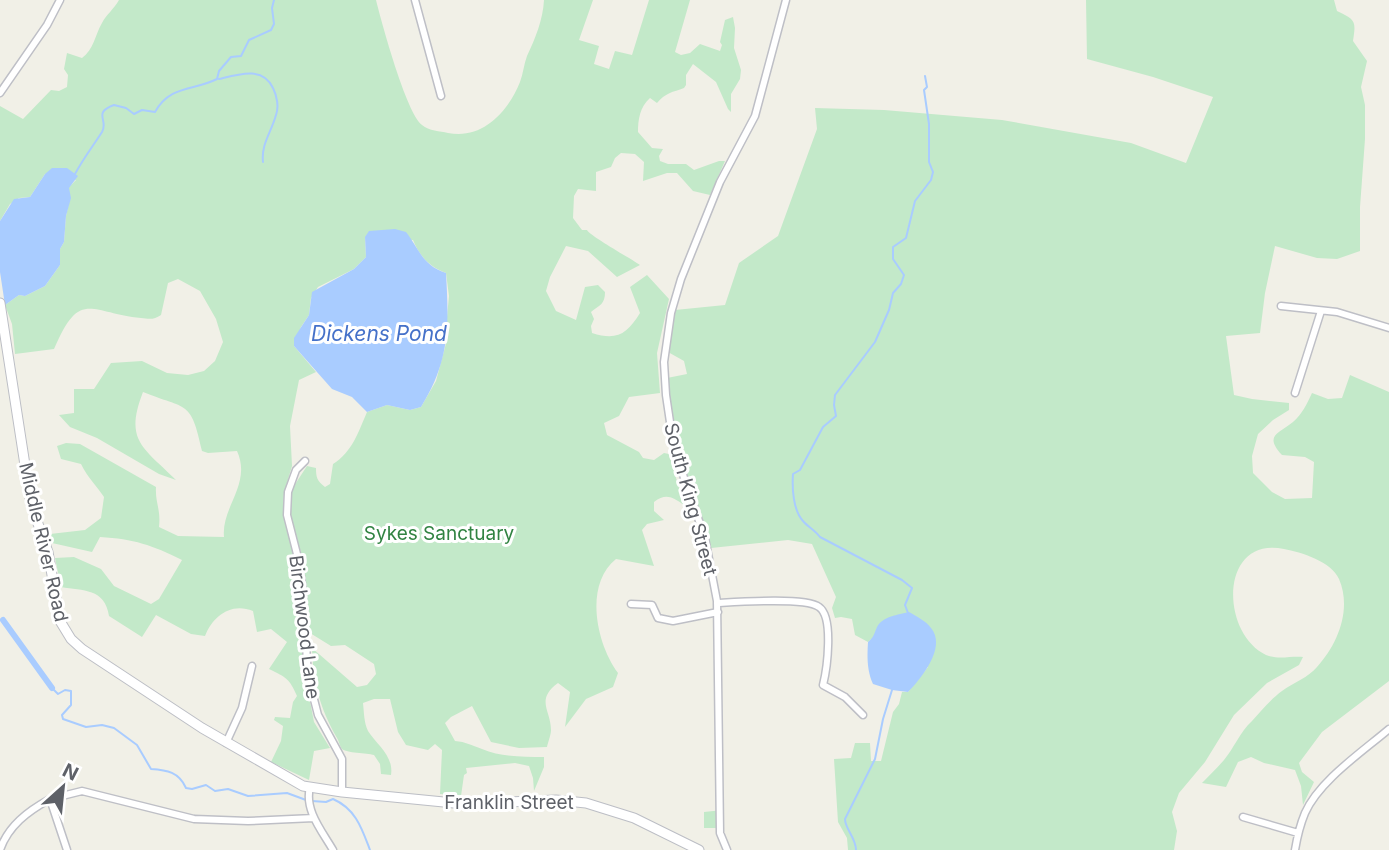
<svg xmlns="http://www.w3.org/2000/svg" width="1389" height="850" viewBox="0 0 1389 850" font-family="Inter,sans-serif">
	<rect width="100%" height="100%" fill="#f1f0e7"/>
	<path fill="#c3e9c9" d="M119,0H376C382,24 406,112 422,125C429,131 440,131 448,133C482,140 508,112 520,82C523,74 524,64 527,56C535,39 543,20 544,0H593L579,40L599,46L594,64L609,69L615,51L632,55L649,0H690L675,52L681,55L690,53L700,44L720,51L722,45L720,42L725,20L733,17L735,28L734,48L741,70L740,79L731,94V112L728,109L716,82L693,64L686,75V85L684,88C673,92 665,93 657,103L650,98C640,107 638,119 638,132L652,148L663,149L659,156L660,161L668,164H686L694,170L719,161H725L710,195L693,191L677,173H667L643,181L644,162L635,154L621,153L615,158L611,167L596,172V191L578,189L574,196L573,218L582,230H587C590,236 630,258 640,265L617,277L588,251L566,246L550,277L546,291L556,311L576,320L585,287L598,285L605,292C605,304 600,305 591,312L594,319L591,326L592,333C617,341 627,334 640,313L630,287L647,275L669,299L657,353L660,393L629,397L619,416L604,423L607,435L639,452L643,458L654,460L664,453L669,454L684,505C672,497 666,493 654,502V511L664,520L647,524L642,530L654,566L616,559C584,585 596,643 618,673L613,687L586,699L565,727L570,692L558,683C535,700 551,710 551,730C551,735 548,742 547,747L519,748L491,742L472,706L451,717L445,723L455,741C466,742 471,745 482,749C501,757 523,757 544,757V767L534,791L533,778L529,766L515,763L466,768L467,773L464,775L461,796L440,794L442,750L435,744L428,750L406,745L398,732L390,699H374L363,703C364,712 364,723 368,731C377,745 394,756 391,775L381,774L380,764L374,755C367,753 346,753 342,749C340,747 339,741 337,738C320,708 313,683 312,648L357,687L367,685L376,674L374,664L345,645L331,646L310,633L301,552L292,527L290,513V492L307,466L316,468C316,477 317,481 325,487L330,484L333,464C352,452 358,433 367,412L387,405L410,410L421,407L436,381L448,336L446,327L449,296L446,273C430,267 420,257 413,240L365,237L366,257L354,269L318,287L311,298L309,315L301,327L294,346L316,372L299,380L290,426L292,466L284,493L283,514L293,554L298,589L296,598L304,670L314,722L330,748L314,751L309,780L271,762L281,741L283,726L274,720L275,717L290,718L293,702L297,696C289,678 287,678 269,669L287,642L271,629L257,632L253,611C231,602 213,616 205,636L191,634L156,615L142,637L109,616C105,588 83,591 61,587L55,558L74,557L101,569L114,586L151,604L159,599L182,560C152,545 134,539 100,537L92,552L52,543L50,534L85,530L101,518L104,497C96,485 88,478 81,464L61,459L57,446L66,443L80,444L156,487C155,503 161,509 159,527L178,536L224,537C221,507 252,484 237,451L208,453L202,451C191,399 187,410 143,392C124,441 143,447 176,480L159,474L97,438L70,427L59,415L74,413V389H94L111,363L142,361L167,373L188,375L204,371L215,361L223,342L216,319L200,291L178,279L168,283L161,315C154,320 149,319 141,318C88,312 80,289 54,349L15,354L12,324L5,305L19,295L25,296L45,286L60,265V249L64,242L66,216L70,198L68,188L76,180L45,174L30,197L19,198L10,204L0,221V106L23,119L51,90L59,91L67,87L68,75L64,69L67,53L82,58C94,49 95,35 102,23C106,15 114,9 119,0Z
		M1086,0H1334L1337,11C1356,20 1356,21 1353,41L1367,61L1361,87L1365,105V139L1360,207V251L1337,259L1317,258L1275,246L1265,293L1260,333L1226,336L1234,395L1252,399L1289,403V410L1273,420L1258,434L1252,456L1253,473L1272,492L1285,499L1312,498L1314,462L1305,457L1282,455C1264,435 1278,434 1293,422C1302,414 1307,404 1312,393L1328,399L1342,398L1350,375L1389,392V681L1322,732L1299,763L1302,772L1314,782L1303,805L1301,786L1295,770L1264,763L1251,757L1238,762L1226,787L1202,783C1209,776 1217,768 1224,760C1234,748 1240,732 1252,721C1261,711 1271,699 1282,691C1293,683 1309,677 1317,667C1338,644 1352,609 1339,579C1332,562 1301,552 1284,549C1219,536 1220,633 1266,655C1278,660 1290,656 1303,657L1299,665L1267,683L1234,715L1205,762L1179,793L1172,812L1177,831L1174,850H848L847,838L838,822L834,759L851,758L855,743H870L871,761H881L893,712L899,704L902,692H908L928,667L875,636L868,642L855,635L852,619L841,617L835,618L832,608L836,597L812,544L788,540L711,548L680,461L667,378L687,374L684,361L668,352L675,310L725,305L739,263L778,236L817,129L815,108L884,110L1002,120L1131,143L1186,163L1213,97L1153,77L1087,59Z
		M723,810V828H704V812Z"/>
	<path fill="#a9ccff" d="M52,168H67L78,176L69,188L71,198L66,216L64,242L60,249V265L45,286L25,296L19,295L5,305L0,272V221L14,199L30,197L45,174Z
		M395,229L406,232C420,250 422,265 446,273C449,326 450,360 421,407L410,410L387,405L367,412L352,397L332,389L294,346V338L309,315L312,292L354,269L366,257L365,237L369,231Z
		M909,612C916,616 926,621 931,628C947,647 921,679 908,692L892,690L873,684C867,671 867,657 868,642C874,637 874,634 877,627C883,616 898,615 909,612Z"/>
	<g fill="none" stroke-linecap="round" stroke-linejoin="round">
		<path stroke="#a9ccff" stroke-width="2" d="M219,79C239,74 263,66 273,88C277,96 279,107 276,115C271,133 261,144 263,162
			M75,174C83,159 93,146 102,132C109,120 92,113 114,105L126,108L134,114L142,110L155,112C170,85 193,91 217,79L219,71L231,57L241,56L249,40L271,30L274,24L272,8L274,0
			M908,613L905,605L912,588L902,580L820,537C815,530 808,527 803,521C793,510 792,488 793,474L800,470L823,427L836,416L834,405L835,395L875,342L889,310L893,293L901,284L904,275L893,259V247L906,238L915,201L931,180L933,172L929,162V124L924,90L927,87L925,76
			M52,688L58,694L65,690L71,691V705L62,715L63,719L86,727L102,725L114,728L137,745L151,769C167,770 179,772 186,788L192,789L206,785L215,791L228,789L248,796L287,793L306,800
			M312,801L326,802L333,799C356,809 362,829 370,850
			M856,850C856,838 845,829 845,819L875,759L883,719L892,690"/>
		<path stroke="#a9ccff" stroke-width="6" d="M3,620L52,688"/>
		<g stroke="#bebfc6" stroke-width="9">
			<path id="minor" d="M415,0L441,96
				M0,93L47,25L60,0
				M1281,306L1337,312L1389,328
				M1295,393L1321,311
				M305,461L296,470L288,492L287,515L298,558L302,584L308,676L318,715L342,759V792
				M717,603C736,602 806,597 819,607C834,617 827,669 823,685L845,697L863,715
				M631,604L652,605L658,618L673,621L718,612
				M226,743L242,708L252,666
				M310,787C304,810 322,831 333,850
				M50,799L82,791L194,819L248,821L314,818
				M1243,817L1298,833
				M0,850C8,826 28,811 50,799L67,850
				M727,850L720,833L717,601L705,538L674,449L666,395L664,362L671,313L681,279L720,182L755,116L786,0
				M1295,850C1297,838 1300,825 1305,813C1319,781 1362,752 1389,729"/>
		</g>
		<g stroke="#bcbec5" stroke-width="11">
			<path id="secondary" d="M0,303L31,504L48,552L60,621L71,639L82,649L202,728L303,786L342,792L464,804L556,800L586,803L634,818L699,850"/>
		</g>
		<use href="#minor" stroke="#fff" stroke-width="6"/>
		<use href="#secondary" stroke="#fff" stroke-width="9"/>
	</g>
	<g text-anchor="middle" stroke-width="6" stroke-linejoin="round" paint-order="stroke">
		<g font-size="19" fill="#5e6168" stroke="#fff">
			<text transform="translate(691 499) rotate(75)" y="7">South King Street</text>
			<text transform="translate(44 542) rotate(77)" y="7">Middle River Road</text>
			<text transform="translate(305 627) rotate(83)" y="7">Birchwood Lane</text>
			<text x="509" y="809">Franklin Street</text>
		</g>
		<g font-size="19" fill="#318342" stroke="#fff">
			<text x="439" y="540">Sykes Sanctuary</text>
		</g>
		<g font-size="21" font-style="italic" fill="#4571c9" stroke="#fff">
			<text x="379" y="341">Dickens Pond</text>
		</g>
	</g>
	<g transform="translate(63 787) rotate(27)" stroke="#ffffff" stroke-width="5" paint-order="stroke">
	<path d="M0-5L12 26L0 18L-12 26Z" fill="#5e6168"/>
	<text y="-10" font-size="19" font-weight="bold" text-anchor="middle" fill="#5e6168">N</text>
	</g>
</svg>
